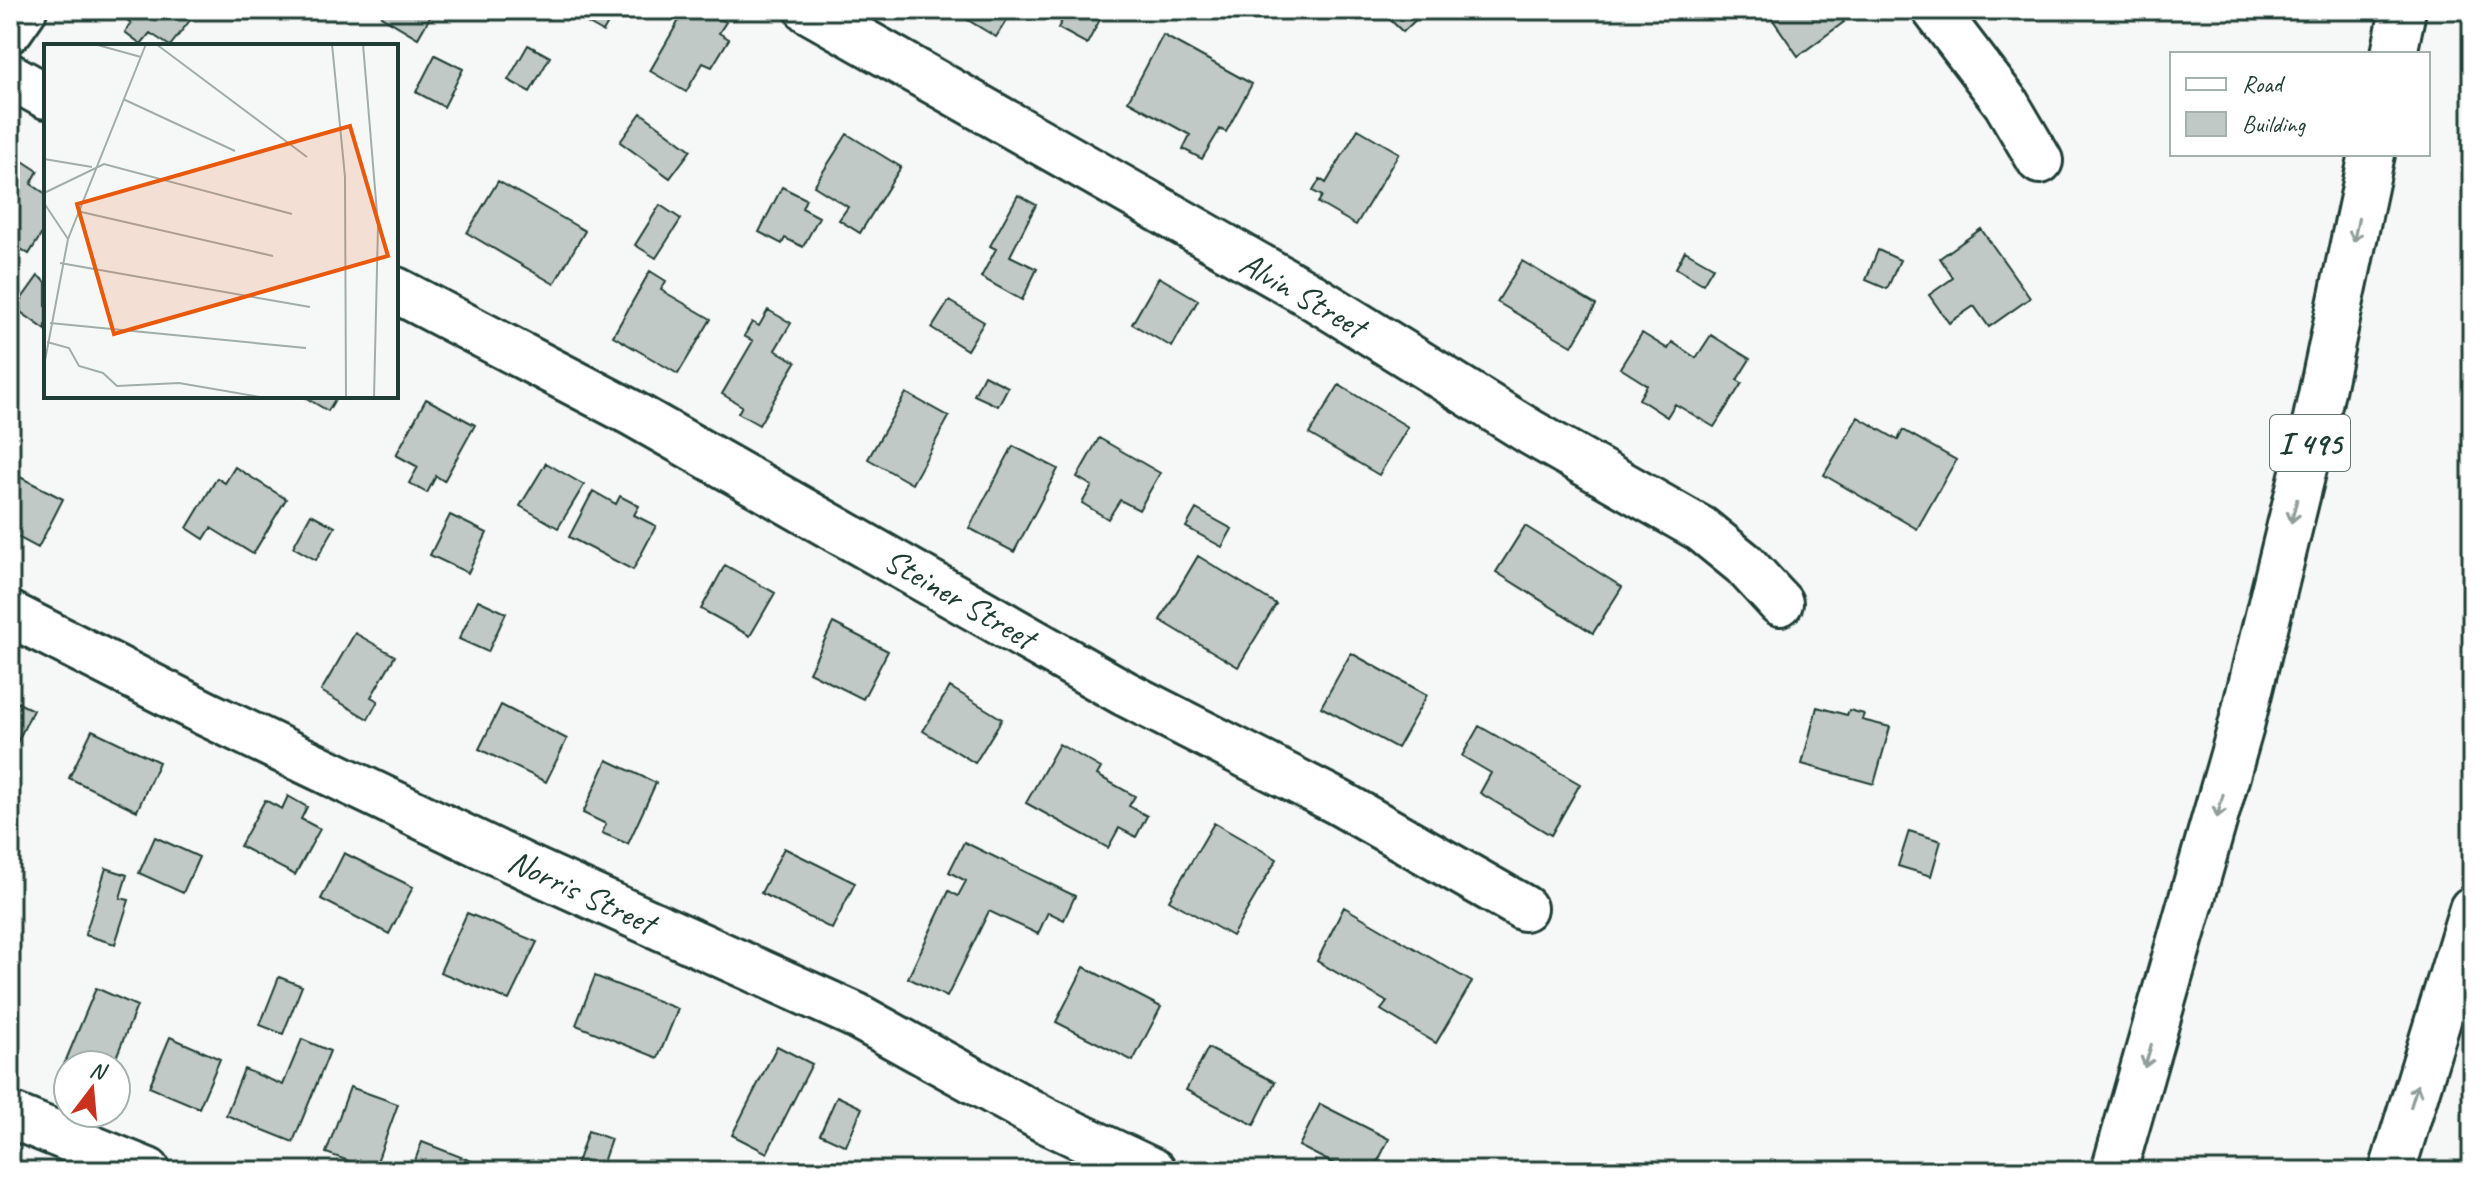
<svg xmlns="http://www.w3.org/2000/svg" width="2482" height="1181" viewBox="0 0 2482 1181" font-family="Caveat,sans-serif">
	<rect width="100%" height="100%" fill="#f6f7f7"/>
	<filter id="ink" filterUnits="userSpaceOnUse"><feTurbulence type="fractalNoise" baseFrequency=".0125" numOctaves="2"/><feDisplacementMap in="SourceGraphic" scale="16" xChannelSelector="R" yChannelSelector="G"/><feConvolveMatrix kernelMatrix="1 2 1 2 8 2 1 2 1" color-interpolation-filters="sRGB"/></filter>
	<g filter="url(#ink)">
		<path fill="#c0c9c6" stroke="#1f3d34" stroke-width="2" d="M114,10H198L170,46L150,33L141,44L125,32L131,23Z
			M384,10H434L418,38L381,16Z
			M564,10H625L622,14L615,11L603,32Z
			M685,10H704L726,22L719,33L729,39L712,67L703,63L686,92L650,71Z
			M960,10H1013L996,37L958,14Z
			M1068,10H1105L1087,44L1058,28Z
			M1380,10H1426L1403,32Z
			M1766,10H1835L1844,22L1798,56Z
			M1163,35L1252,84L1226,132L1220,129L1202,159L1183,149L1190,135L1128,101Z
			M528,45L550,57L530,92L508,80Z
			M435,55L463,69L444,107L416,92Z
			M641,113L691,150L670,178L620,142Z
			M1358,129L1399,153L1356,225L1318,203L1322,196L1313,191L1320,179L1326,183Z
			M847,134L901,167L860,233L839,220L848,207L814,186Z
			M15,156L38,171L31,184L46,194V227L29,254L10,242V165Z
			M498,181L585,231L554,284L467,233Z
			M782,187L806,199L802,208L819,217L803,247L785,238L782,244L759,232Z
			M1018,195L1036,205L1010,256L1037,269L1022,300L981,277L996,249L990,246Z
			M660,205L681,219L656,258L635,245Z
			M1981,229L2030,298L1989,327L1974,306L1949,323L1929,295L1953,278L1940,258Z
			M1878,250L1900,260L1887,289L1866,280Z
			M1685,251L1713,267L1703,284L1676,268Z
			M1522,261L1596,305L1572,346L1497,302Z
			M650,271L666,281L661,290L711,319L678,374L613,336Z
			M38,276L46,282V330L15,308Z
			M1159,277L1198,300L1172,347L1132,324Z
			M949,301L984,322L967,350L932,328Z
			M768,310L791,323L775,350L796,362L759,425L738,413L742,406L722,394L753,341L744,336L752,322L759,326Z
			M1642,333L1668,349L1672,342L1696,358L1711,335L1750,359L1737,380L1742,383L1714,427L1675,404L1667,417L1639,399L1647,385L1620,368Z
			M984,375L1008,387L998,406L974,395Z
			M1339,385L1408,427L1379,475L1309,434Z
			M906,393L949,417L912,484L868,459Z
			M303,396H337L328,411Z
			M426,399L475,425L444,481L436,476L427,493L409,483L418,467L396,455Z
			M1858,417L1898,440L1903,430L1956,460L1917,529L1824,475Z
			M1099,438L1160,473L1139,510L1120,500L1108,519L1082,503L1092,486L1077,477Z
			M1013,446L1058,469L1014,552L969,528Z
			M546,463L584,485L558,528L520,506Z
			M235,467L286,499L253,554L211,528L204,539L187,528L217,478L225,483Z
			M10,472L63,499L38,548L10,533Z
			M593,491L616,504L620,496L639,506L634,515L656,526L633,570L569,537Z
			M1196,509L1232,529L1222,547L1186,527Z
			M311,514L335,527L316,560L293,547Z
			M450,515L487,533L468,573L430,555Z
			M1525,526L1622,587L1593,633L1496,572Z
			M1198,556L1276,604L1238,667L1160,620Z
			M725,565L775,593L750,636L701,609Z
			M478,600L506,613L488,652L459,639Z
			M833,623L888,651L863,699L809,672Z
			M355,633L395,656L371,697L378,701L368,719L321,691Z
			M1351,653L1427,695L1397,748L1321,707Z
			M950,687L1002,719L975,763L923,731Z
			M10,699L33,710L10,757Z
			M501,705L567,739L546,782L479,749Z
			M1817,707L1847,715L1849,710L1864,714L1862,720L1890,727L1874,784L1802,764Z
			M1479,726L1580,784L1551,835L1480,793L1491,773L1462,756Z
			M92,730L159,762L137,811L69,778Z
			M1059,744L1101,768L1097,775L1135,796L1129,806L1147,816L1136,837L1119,828L1108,848L1026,803Z
			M607,760L656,783L628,844L602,833L606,824L583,813Z
			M288,796L307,807L301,819L320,829L295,875L240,846L265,800L282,809Z
			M10,803L21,808L10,838Z
			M1214,823L1277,859L1232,936L1169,900Z
			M1909,831L1941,841L1931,876L1898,866Z
			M155,837L199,857L183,893L139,873Z
			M964,842L1075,896L1064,920L1048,912L1038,934L989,911L947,997L908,978L949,891L958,896L966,881L949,872Z
			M784,848L855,883L832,929L761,893Z
			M344,853L413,887L389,934L321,899Z
			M106,868L127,875L120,898L129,900L115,944L85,935Z
			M1344,907L1472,982L1436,1043L1381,1010L1387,1002L1317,961Z
			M467,913L537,942L509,1000L440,972Z
			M1084,967L1161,1007L1133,1061L1056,1022Z
			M595,976L678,1009L658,1058L576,1025Z
			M279,977L302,986L283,1034L260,1025Z
			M96,988L137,1006L113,1065H68V1075L61,1072Z
			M170,1037L220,1059L199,1108L149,1087Z
			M302,1039L330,1051L293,1142L226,1115L244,1069L283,1085Z
			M777,1046L812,1064L767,1153L732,1135Z
			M1208,1048L1275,1082L1254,1125L1186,1090Z
			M350,1087L398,1104L374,1170L326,1153Z
			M837,1096L862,1108L846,1146L820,1134Z
			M1320,1104L1389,1139L1373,1171H1348L1299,1146Z
			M588,1131L611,1139L600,1171L576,1166Z
			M422,1142L487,1167L486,1171H411Z
			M1433,1160L1456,1171H1427Z"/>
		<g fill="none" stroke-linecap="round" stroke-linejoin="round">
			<g stroke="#1f3d34" stroke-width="50">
				<path id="minor" d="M808,10L1305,292L1532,433L1701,529L1744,564L1780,603
					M1935,10L2006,103L2040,161
					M10,76L46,96
					M396,290L630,412L1124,693L1338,802L1524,908
					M10,614L207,714L531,869L855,1015L1045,1120L1153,1171
					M10,1115L148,1171"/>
			</g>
			<g stroke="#1f3d34" stroke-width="50">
				<path id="major" d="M10,30L24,10"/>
			</g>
			<g stroke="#1f3d34" stroke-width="50">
				<path id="highway" d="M2394,54L2403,10
					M2114,1171L2240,730L2316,419L2372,154
					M2392,1171L2472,909"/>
			</g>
			<use href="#minor" stroke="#fff" stroke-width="44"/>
			<use href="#major" stroke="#fff" stroke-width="44"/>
			<use href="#highway" stroke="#fff" stroke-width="44"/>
		</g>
		<defs><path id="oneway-shaft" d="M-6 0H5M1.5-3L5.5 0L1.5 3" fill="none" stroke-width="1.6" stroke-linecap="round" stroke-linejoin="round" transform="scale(2)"/></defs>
		<g stroke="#8f9e9a">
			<use href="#oneway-shaft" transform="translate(2356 230) rotate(102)"/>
			<use href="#oneway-shaft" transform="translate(2294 511) rotate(104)"/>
			<use href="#oneway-shaft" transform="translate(2220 806) rotate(105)"/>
			<use href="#oneway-shaft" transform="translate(2148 1056) rotate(106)"/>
			<use href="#oneway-shaft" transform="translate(2414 1096) rotate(-73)"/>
		</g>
	</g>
	<g text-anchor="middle" stroke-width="7" stroke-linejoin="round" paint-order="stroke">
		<rect fill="#fff" stroke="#627771" stroke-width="2" x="2270" y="415" width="80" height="56" rx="6"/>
		<g font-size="32" font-weight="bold" fill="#1f3d34">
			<text x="2310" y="454">I 495</text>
		</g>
		<g font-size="34" fill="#1f3d34" stroke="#fff">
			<text transform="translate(1303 294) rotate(30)" y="12">Alvin Street</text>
			<text transform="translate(960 598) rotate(30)" y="12">Steiner Street</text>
			<text transform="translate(582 891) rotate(25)" y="12">Norris Street</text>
		</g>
	</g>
	<g transform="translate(44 44)">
		<rect width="354" height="354" fill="#f6f7f7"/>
		<path fill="none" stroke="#a0ada9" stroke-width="2" d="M50,0L97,13M112,0L263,113M288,0L301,133L302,354M319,0L334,181L330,354M79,55L191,107M0,115L48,123M0,149L60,120L248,170M0,159L24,195M33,167L229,212M16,219L266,263M6,279L262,304M3,298L25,304L35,322L59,329L73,342L135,339L222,354M0,322L24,195L102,0"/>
		<path fill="#e8590c" fill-opacity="0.15" stroke="#e8590c" stroke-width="4" d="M306,82L344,212L70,290L33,160Z"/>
		<rect width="354" height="354" fill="none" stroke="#1f3d34" stroke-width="4"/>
	</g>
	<rect width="2482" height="1181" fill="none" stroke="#fff" stroke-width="40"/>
	<rect x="20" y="20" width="2442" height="1141" fill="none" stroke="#1f3d34" stroke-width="3" filter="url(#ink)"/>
	<rect x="2170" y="52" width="260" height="104" fill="#ffffff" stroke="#a5b1ae" stroke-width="2"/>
	<rect x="2186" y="78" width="40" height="12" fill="#ffffff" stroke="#a5b1ae" stroke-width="2"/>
	<text x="2242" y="92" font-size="24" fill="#1f3d34">Road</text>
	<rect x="2186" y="112" width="40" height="24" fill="#c0c9c6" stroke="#a5b1ae" stroke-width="2"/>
	<text x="2242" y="132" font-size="24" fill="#1f3d34">Building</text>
	<g transform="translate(92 1089) rotate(16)"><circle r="38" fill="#ffffff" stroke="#a5b1ae" stroke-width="2"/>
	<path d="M0-6L14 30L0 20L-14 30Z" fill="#c8321e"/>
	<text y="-12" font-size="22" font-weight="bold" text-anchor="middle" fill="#1f3d34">N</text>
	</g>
</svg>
